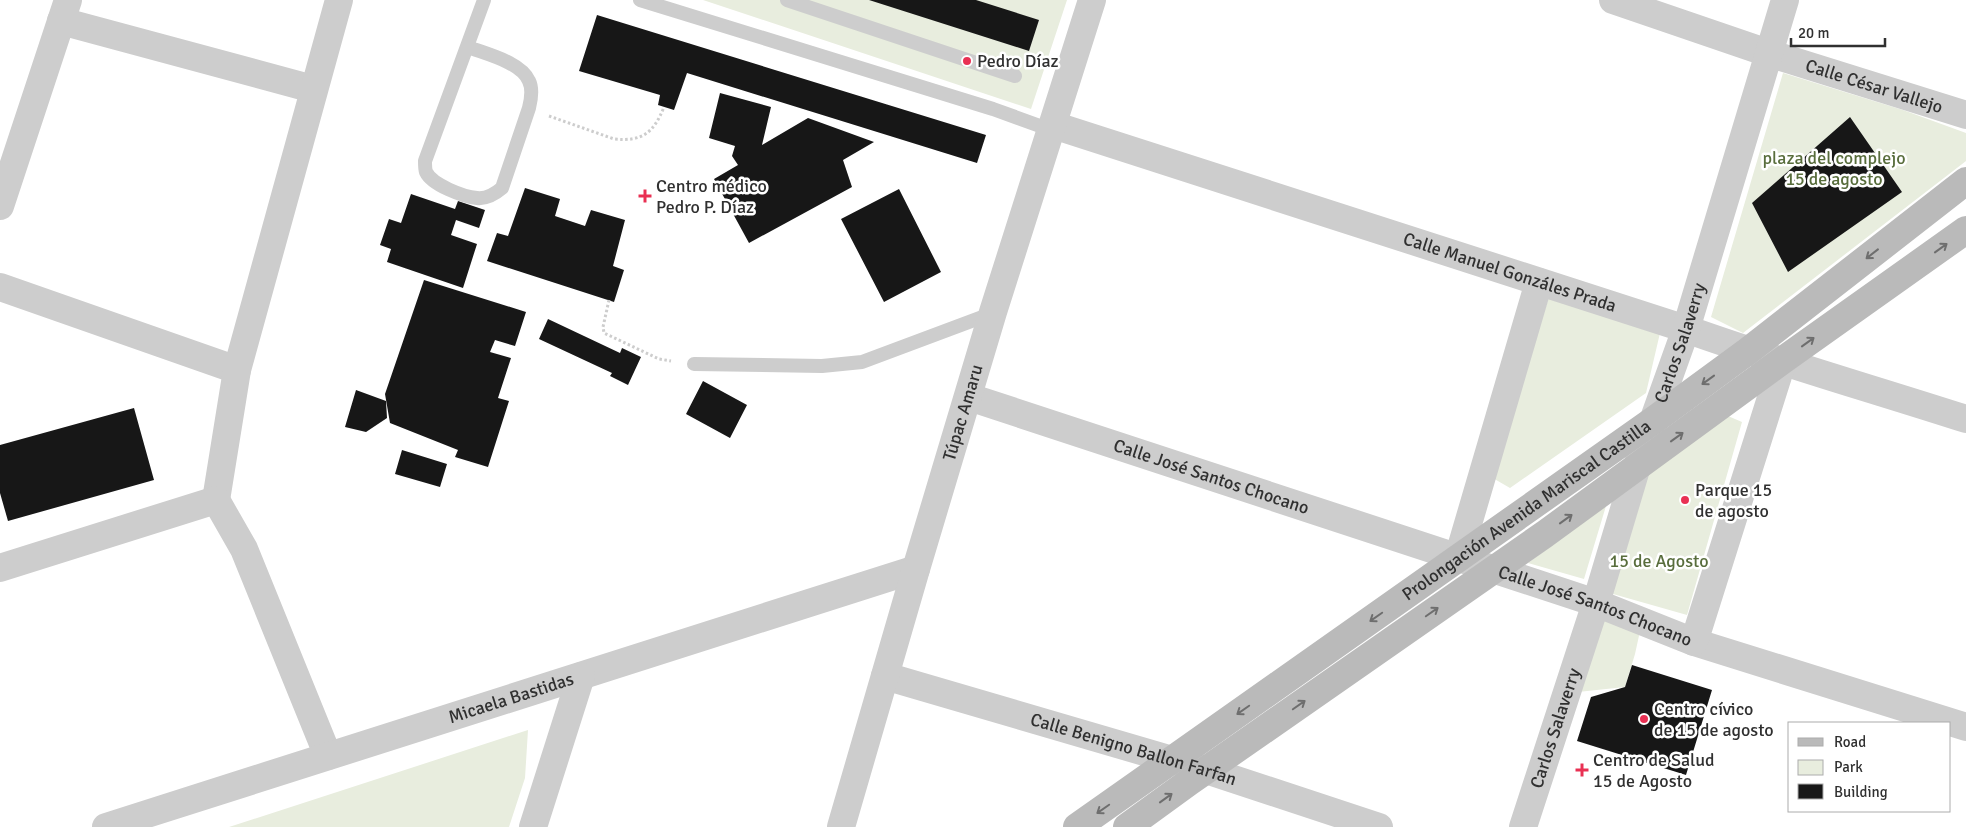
<svg xmlns="http://www.w3.org/2000/svg" width="1966" height="827" viewBox="0 0 1966 827" font-family="Signika,sans-serif">
	<rect width="100%" height="100%" fill="#fff"/>
	<path fill="#e8edde" d="M703,0H1067L1031,109Z
		M1783,73L1903,110L1966,133V161L1743,333L1711,317Z
		M1549,297L1660,333L1646,393L1510,488L1491,477Z
		M1728,416L1742,422L1687,615L1606,592L1645,469Z
		M1606,506L1584,579L1528,563Z
		M1597,612L1642,622L1635,654L1625,687L1578,692Z
		M528,730L525,778L509,827H229Z"/>
	<path fill="#171717" d="M869,0H976L1039,20L1029,51Z
		M597,15L986,135L977,163L687,73L674,110L658,105L660,95L579,71Z
		M720,93L771,107L762,145L808,118L874,142L843,160L852,187L749,243L714,179L738,165L732,156L735,146L709,138Z
		M1850,117L1902,192L1788,272L1752,203Z
		M525,188L560,199L555,216L585,226L591,210L625,220L613,266L624,270L614,302L487,261L497,233L508,236Z
		M899,189L941,272L884,302L841,219Z
		M411,194L455,209L458,201L485,210L479,228L456,220L451,235L477,244L463,288L387,262L391,249L380,245L389,219L401,223Z
		M424,280L526,312L515,346L495,340L490,352L511,358L498,398L509,401L488,467L455,457L458,450L390,423L385,394Z
		M548,319L620,353L622,348L641,357L628,385L610,376L612,373L539,339Z
		M703,381L747,405L730,438L686,414Z
		M356,390L386,401L387,418L366,432L345,427Z
		M134,408L154,480L8,521L0,493V445Z
		M402,450L447,464L440,487L395,474Z
		M1632,665L1712,690L1686,775L1577,741L1591,697L1625,687Z"/>
	<g fill="none" stroke-linecap="round" stroke-linejoin="round">
		<path stroke="#cdcdcd" stroke-width="3" stroke-dasharray="2.5 2.5" stroke-linecap="butt" d="M549,116L614,139C643,142 654,132 664,107
			M609,300L603,327L604,333L659,359L671,361"/>
		<path stroke="#cdcdcd" stroke-width="14" d="M640,0L993,109L1051,130
			M787,0L1015,76
			M468,47C486,54 521,62 529,81C533,89 531,100 529,108L502,188C495,194 486,199 477,198C464,197 432,185 426,172C425,169 425,164 425,161L484,0
			M694,364L822,366L862,362L993,313"/>
		<g stroke="#cdcdcd" stroke-width="28">
			<path id="s1" d="M1613,0L1768,53L1966,115"/>
			<path d="M61,21L313,89"/>
			<path id="s2" d="M1053,125L1686,329C1778,362 1873,389 1966,419"/>
			<path d="M0,206L68,0"/>
			<path d="M0,287L237,370"/>
			<path id="s3" d="M969,397L1596,603L1694,642L1966,727"/>
			<path d="M216,500L237,370L339,0"/>
			<path d="M1458,558L1539,282"/>
			<path d="M0,568L216,500L244,549L328,756"/>
			<path d="M1694,642L1783,360"/>
			<path id="s4" d="M885,676L1206,770L1379,827"/>
			<path id="s5" d="M106,827L916,569"/>
			<path d="M533,827L581,676"/>
			<path id="s6" d="M841,827L916,569L993,312L1092,0"/>
			<path id="s7" d="M1523,827L1596,603L1637,466L1686,329L1785,0"/>
		</g>
		<g stroke="#bababa" stroke-width="28">
			<path id="s8" d="M1077,827L1654,420L1748,351L1966,181"/>
			<path d="M1127,827L1189,782L1545,534L1783,360L1966,230"/>
		</g>
	</g>
	<defs><path id="oneway-shaft" d="M-6 0H5M1.5-3L5.5 0L1.5 3" fill="none" stroke-width="1.6" stroke-linecap="round" stroke-linejoin="round" transform="scale(1.25)"/></defs>
	<g stroke="#6e6e6e">
		<use href="#oneway-shaft" transform="translate(1941 248) rotate(-36)"/>
		<use href="#oneway-shaft" transform="translate(1872 254) rotate(142)"/>
		<use href="#oneway-shaft" transform="translate(1808 342) rotate(-36)"/>
		<use href="#oneway-shaft" transform="translate(1708 380) rotate(144)"/>
		<use href="#oneway-shaft" transform="translate(1677 437) rotate(-36)"/>
		<use href="#oneway-shaft" transform="translate(1566 519) rotate(-36)"/>
		<use href="#oneway-shaft" transform="translate(1432 612) rotate(-35)"/>
		<use href="#oneway-shaft" transform="translate(1376 617) rotate(145)"/>
		<use href="#oneway-shaft" transform="translate(1299 705) rotate(-35)"/>
		<use href="#oneway-shaft" transform="translate(1243 710) rotate(145)"/>
		<use href="#oneway-shaft" transform="translate(1166 798) rotate(-36)"/>
		<use href="#oneway-shaft" transform="translate(1103 809) rotate(145)"/>
	</g>
	<g fill="#e93053" stroke="#fff" stroke-width="2">
		<circle cx="967" cy="61" r="5"/>
		<path d="M642.5 188.5h5v5h5v5h-5v5h-5v-5h-5v-5h5z"/>
		<circle cx="1685" cy="500" r="5"/>
		<circle cx="1644" cy="719" r="5"/>
		<path d="M1579.5 762.5h5v5h5v5h-5v5h-5v-5h-5v-5h5z"/>
	</g>
	<g text-anchor="middle" stroke-width="5" stroke-linejoin="round" paint-order="stroke">
		<g font-size="18" fill="#303030" stroke="#fff" text-anchor="start">
			<text x="977" y="67">Pedro Díaz</text>
			<text x="656" y="192">Centro médico<tspan x="656" dy="21">Pedro P. Díaz</tspan></text>
			<text x="1695" y="496">Parque 15<tspan x="1695" dy="21">de agosto</tspan></text>
			<text x="1654" y="715">Centro cívico<tspan x="1654" dy="21">de 15 de agosto</tspan></text>
			<text x="1593" y="766">Centro de Salud<tspan x="1593" dy="21">15 de Agosto</tspan></text>
		</g>
		<g font-size="18" fill="#303030" stroke="#fff">
			<text dy="6" stroke="none"><textPath href="#s1" startOffset="275">Calle César Vallejo</textPath></text>
			<text dy="6" stroke="none"><textPath href="#s2" startOffset="480">Calle Manuel Gonzáles Prada</textPath></text>
			<text dy="6" stroke="none"><textPath href="#s7" startOffset="509">Carlos Salaverry</textPath></text>
			<text dy="6" stroke="none"><textPath href="#s6" startOffset="432">Túpac Amaru</textPath></text>
			<text dy="6" stroke="none"><textPath href="#s3" startOffset="255">Calle José Santos Chocano</textPath></text>
			<text dy="6" stroke="none"><textPath href="#s8" startOffset="550">Prolongación Avenida Mariscal Castilla</textPath></text>
			<text dy="6" stroke="none"><textPath href="#s3" startOffset="660">Calle José Santos Chocano</textPath></text>
			<text dy="6" stroke="none"><textPath href="#s5" startOffset="425">Micaela Bastidas</textPath></text>
			<text dy="6" stroke="none"><textPath href="#s7" startOffset="104">Carlos Salaverry</textPath></text>
			<text dy="6" stroke="none"><textPath href="#s4" startOffset="259">Calle Benigno Ballon Farfan</textPath></text>
		</g>
		<g font-size="18" fill="#586d3c" stroke="#fff">
			<text x="1834" y="164">plaza del complejo<tspan x="1834" dy="21">15 de agosto</tspan></text>
			<text x="1659" y="567">15 de Agosto</text>
		</g>
	</g>
	<rect x="1788" y="722" width="162" height="90" fill="#ffffff" stroke="#acacac"/>
	<rect x="1798" y="738" width="25" height="8" fill="#bababa" stroke="#acacac"/>
	<text x="1834" y="747" font-size="15" fill="#303030">Road</text>
	<rect x="1798" y="760" width="25" height="15" fill="#e8edde" stroke="#acacac"/>
	<text x="1834" y="772" font-size="15" fill="#303030">Park</text>
	<rect x="1798" y="784" width="25" height="15" fill="#171717" stroke="#acacac"/>
	<text x="1834" y="797" font-size="15" fill="#303030">Building</text>
	<path d="M1791 38v8h94v-8" fill="none" stroke="#303030" stroke-width="2.5"/>
	<text x="1798" y="38" font-size="15" fill="#303030" stroke="#ffffff" stroke-width="4" paint-order="stroke">20 m</text>
</svg>
